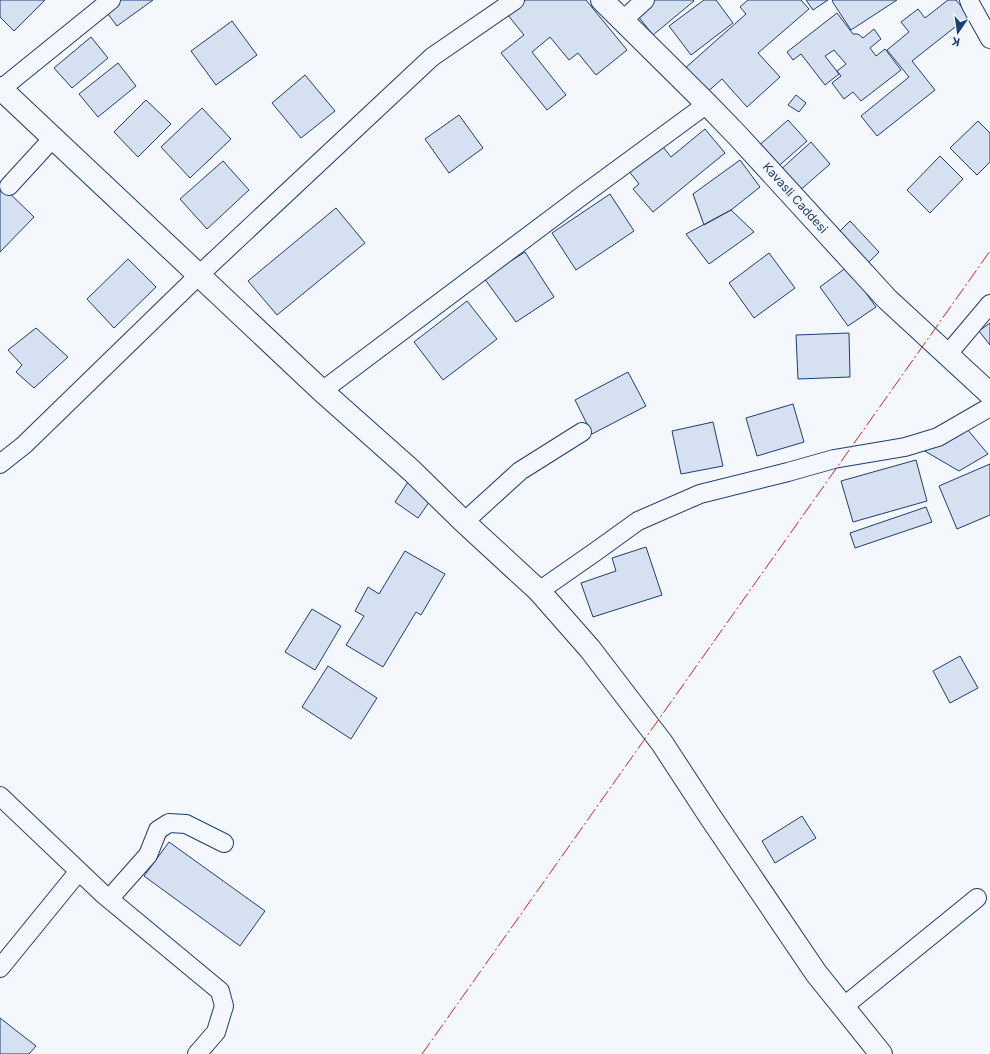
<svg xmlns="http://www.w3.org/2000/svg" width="990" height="1054" viewBox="0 0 990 1054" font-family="Inter,sans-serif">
	<rect width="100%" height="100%" fill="#f4f7fb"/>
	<path fill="#d5e0f0" stroke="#1d3f73" d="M0,0H45L14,31L0,17Z
		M103,0H153L117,26L99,2Z
		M525,0H586L627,50L596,75L578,53L569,60L550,37L532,52L566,95L547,110L501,53L524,35L507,14Z
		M655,0H693L694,1L653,35L637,15Z
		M704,0H716L733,23L691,55L669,26Z
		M748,0H801L809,9L758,53L780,77L747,107L722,79L705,94L683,70L746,14L740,7Z
		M806,0H828L813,10Z
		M833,0H897L851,30L832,1Z
		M948,0H956L969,16L912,61L935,90L877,136L861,116L909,77L887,50L909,32L901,22L918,9L925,18Z
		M837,13L853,34H858L863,38L874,29L881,39L870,48L876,56L885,49L901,70L861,101L853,92L844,99L832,83L841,76L837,71L846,64L834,50L825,56L839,74L825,85L801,54L793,60L787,52Z
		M232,21L257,55L216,85L191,51Z
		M91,37L108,58L72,88L54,68Z
		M118,63L136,86L98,117L79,94Z
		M305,75L335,111L301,138L272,103Z
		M796,95L806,103L799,112L788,105Z
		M146,100L171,124L138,157L114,132Z
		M202,108L231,139L190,178L161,147Z
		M459,115L483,148L449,173L425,139Z
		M788,120L807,141L774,170L755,149Z
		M978,121L990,133V162L977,175L950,148Z
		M705,129L725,153L653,212L633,189L639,184L628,170L660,143L671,157Z
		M811,142L830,164L797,193L778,172Z
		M940,156L963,179L930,213L907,190Z
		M740,160L760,187L731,210L704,225L693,194Z
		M223,161L249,190L207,229L180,199Z
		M0,185H1L34,217L0,252Z
		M610,194L634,231L576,270L552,233Z
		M336,208L365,243L277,315L248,281Z
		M731,210L754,232L709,264L686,234Z
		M850,221L879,252L865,266L836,235Z
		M525,252L554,297L516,322L484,278Z
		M769,253L795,288L754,318L729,283Z
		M128,259L156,287L114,328L87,299Z
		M847,267L876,307L848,326L820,287Z
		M467,301L497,339L443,380L414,342Z
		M990,323V345L979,331Z
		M36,328L68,357L34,388L16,372L22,365L8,350Z
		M849,333L850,377L798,379L796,335Z
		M628,372L646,406L592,434L575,400Z
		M793,404L804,442L757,456L746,418Z
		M713,422L723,466L681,474L672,431Z
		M967,429L988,454L959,471L923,450Z
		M916,460L927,501L853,522L841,481Z
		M990,464V515L957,529L939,486Z
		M408,482L432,498L418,518L395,502Z
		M926,507L932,522L855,548L850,533Z
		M646,547L662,595L593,617L581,583L616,571L612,558Z
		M405,551L445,574L421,615L416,612L383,667L346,645L364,616L355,611L368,587L379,594Z
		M312,609L341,626L315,670L285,652Z
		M960,656L978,688L950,703L933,671Z
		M328,666L377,698L351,739L302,707Z
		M802,816L816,838L775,863L762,841Z
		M169,842L265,911L240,946L144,876Z
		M0,1018L36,1046L29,1054H0Z"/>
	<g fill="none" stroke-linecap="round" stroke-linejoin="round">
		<g stroke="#1d3f73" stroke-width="20">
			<path id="minor" d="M969,0L971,5L990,39
				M623,20L645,0
				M1,89L111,0
				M9,186L53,138
				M947,355L990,304
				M322,391L579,198L707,104
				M0,464L24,445L199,275L432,57L515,0
				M464,522L520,471L582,432
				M539,591L595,552L638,521L700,494L788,472L834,459L905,447L938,437L990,407
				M0,796L103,894L220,991L224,1006L216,1032L197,1054
				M109,899L148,855L158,830L169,823L186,824L224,843
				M0,968L79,871
				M843,1007L977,898"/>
		</g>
		<g stroke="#1d3f73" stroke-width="24">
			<path id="tertiary" d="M602,0L707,104L737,135L887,299L990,394
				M0,88L322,391L412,471L464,522L539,591L590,649L662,743L709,815L816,973L881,1054"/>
		</g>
		<use href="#minor" stroke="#f4f7fb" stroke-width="18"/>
		<use href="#tertiary" stroke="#f4f7fb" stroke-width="22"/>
		<path stroke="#c62828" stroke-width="1" stroke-dasharray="14 3 2 3" stroke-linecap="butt" d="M422,1054L990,251"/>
	</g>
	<g text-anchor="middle" stroke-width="3" stroke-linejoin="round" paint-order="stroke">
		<g font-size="12" fill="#1d3f73" stroke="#f4f7fb">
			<text transform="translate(795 198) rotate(48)" y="4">Kavasli Caddesi</text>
		</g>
	</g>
	<g transform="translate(958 32) rotate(193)" stroke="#f4f7fb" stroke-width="3" paint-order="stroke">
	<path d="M0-3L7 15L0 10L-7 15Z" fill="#1d3f73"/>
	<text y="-6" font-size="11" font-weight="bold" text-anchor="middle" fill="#1d3f73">K</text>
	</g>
</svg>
